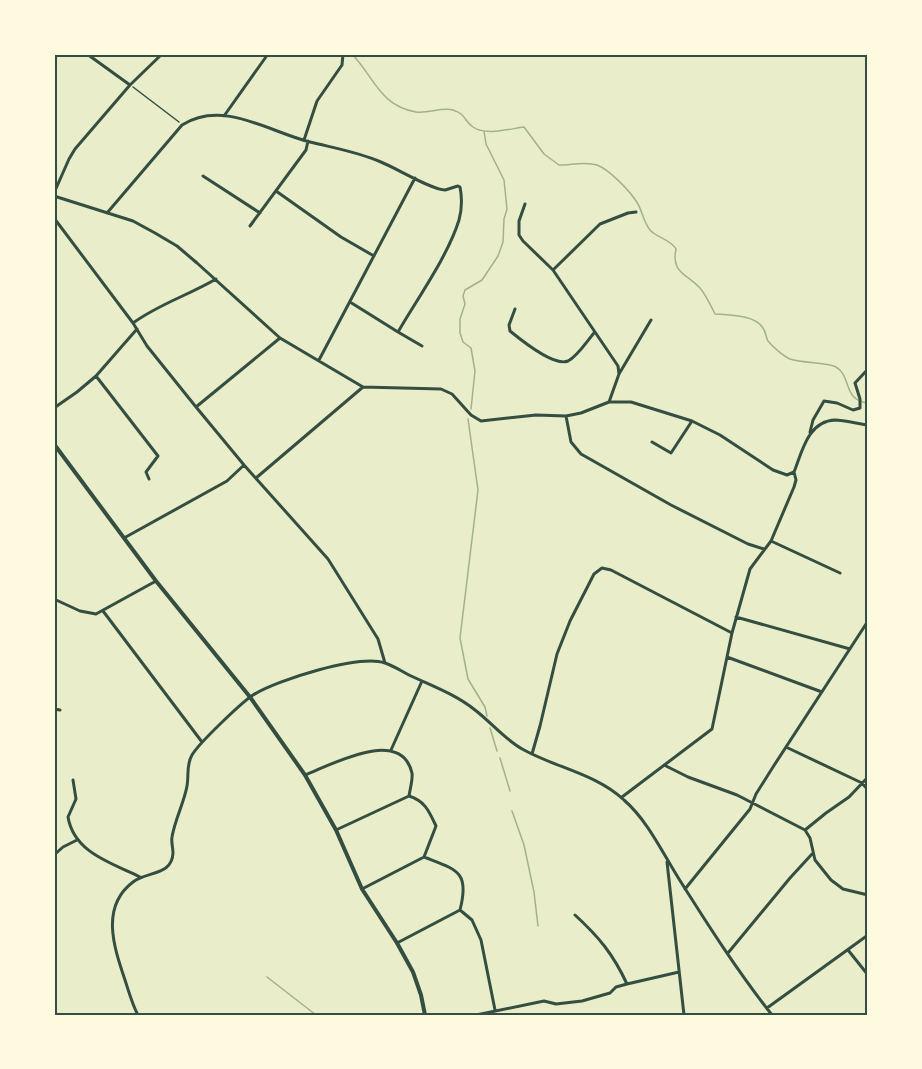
<svg xmlns="http://www.w3.org/2000/svg" width="922" height="1069" viewBox="0 0 922 1069" font-family="Montserrat,sans-serif">
	<rect width="100%" height="100%" fill="#e9edc9"/>
	<g fill="none" stroke-linecap="round" stroke-linejoin="round">
		<path stroke="#a3b18a" stroke-width="1.5" d="M352,54C374,77 380,106 416,112C428,114 441,107 453,110C466,114 464,121 473,127C486,136 509,129 524,127L544,154L559,165C571,165 586,161 597,165C610,170 631,192 638,204C643,213 643,221 650,230C657,238 670,239 676,249C671,273 686,273 700,288C706,295 711,306 715,314C730,315 755,315 763,328C766,332 766,338 768,341C773,347 783,356 790,359C803,363 829,363 836,367C852,376 842,400 868,403
			M471,409L475,371L471,348L463,342L460,333V319L465,304L463,296L465,290L482,280L498,256L503,242L504,219L507,209L504,180L486,144L484,131
			M468,419L478,490L460,638L468,679L485,707L487,716
			M490,728L497,751
			M500,758L510,791
			M512,811L524,845L534,892L538,926
			M267,977L316,1015"/>
		<path stroke="#344e41" stroke-width="1.5" d="M133,87L179,122"/>
		<path stroke="#344e41" stroke-width="3" d="M87,54L130,85
			M224,116L268,54
			M304,140L317,101L342,65L343,54
			M203,176L260,213
			M276,191L341,237L374,256
			M54,193L69,159L75,149L130,85L162,54
			M54,196L133,221L155,233L177,246L197,263L280,338L363,387L441,389L452,394L471,415L481,421L536,415L566,416L581,413L609,402H631L692,421L720,435L773,470L787,475L794,472C802,452 808,421 835,420C845,420 858,424 868,425
			M525,204L519,221V235L523,241L553,270L618,366L619,374
			M107,213L182,125C223,99 269,132 310,142C334,148 358,152 381,162C396,168 432,190 445,190C449,189 454,187 458,186L460,187C462,197 462,209 459,220C448,256 417,299 398,332L350,302
			M54,218L133,323L147,346L196,407L244,465L328,559L378,639L385,663
			M250,226L306,150L308,141
			M553,270L600,224L628,213L636,212
			M515,309L509,325L510,331C521,340 554,367 568,361C578,356 587,341 594,333
			M133,323C159,304 189,295 216,279
			M398,332L422,346
			M319,360L415,178
			M96,376L158,456L146,472L149,479
			M609,402L619,374L651,320
			M196,407L280,338
			M54,408L77,392L96,376L137,329
			M566,416L571,442L581,454L671,505L748,544L764,549
			M810,432L813,420L824,401L837,403L853,410L860,408V399L855,383L868,369
			M652,442L671,453L692,421
			M256,478L363,387
			M124,538L227,481L244,465
			M771,541L840,573
			M54,599L80,611L96,614L156,581
			M103,611L202,742
			M736,617L850,649
			M727,657L822,692
			M54,709L60,710
			M788,748L862,783L868,790
			M391,750L422,681
			M532,754L540,726L557,654L570,621L594,574L602,568L611,570L732,633
			M664,765L688,777L737,795L805,830L810,838L815,860L831,880L843,889L868,895
			M305,775C331,765 401,726 412,773C413,779 410,789 409,796
			M73,780L76,799L68,817C74,853 112,863 140,877
			M622,797L712,729L732,633L750,569L771,541L794,487L796,480L794,472
			M336,830L409,796C425,801 429,811 436,826L424,857
			M805,830L826,813L849,797L868,777
			M54,855L63,847L77,840
			M667,862L684,1015
			M362,889L424,857C457,870 470,871 460,910
			M685,889L750,809L756,794L773,767L868,621
			M575,915C599,937 613,954 627,984
			M397,943L460,910L472,920L481,940L496,1015
			M848,950L868,975
			M728,953L790,878L812,854
			M767,1008L868,935
			M138,1015C132,1004 129,992 125,980C114,947 100,907 133,882C147,871 172,876 173,853C173,847 171,842 172,837C175,819 184,803 187,786C189,775 186,765 192,755C199,743 241,703 253,695C277,680 359,654 385,663C394,666 401,671 409,675C432,686 455,694 475,710C492,723 505,740 524,750C557,768 596,774 624,800C648,821 662,852 679,879C708,925 738,972 772,1015
			M476,1015L544,1001L556,1004L582,1001L610,993L616,987L627,984L679,972"/>
		<path stroke="#344e41" stroke-width="4" d="M54,444L156,581L250,697L305,775L336,830L362,889L397,943L413,972L421,995L425,1015"/>
	</g>
	<rect width="922" height="1069" fill="none" stroke="#fefae0" stroke-width="111"/>
	<rect x="56" y="56" width="810" height="958" fill="none" stroke="#344e41" stroke-width="2"/>
</svg>
